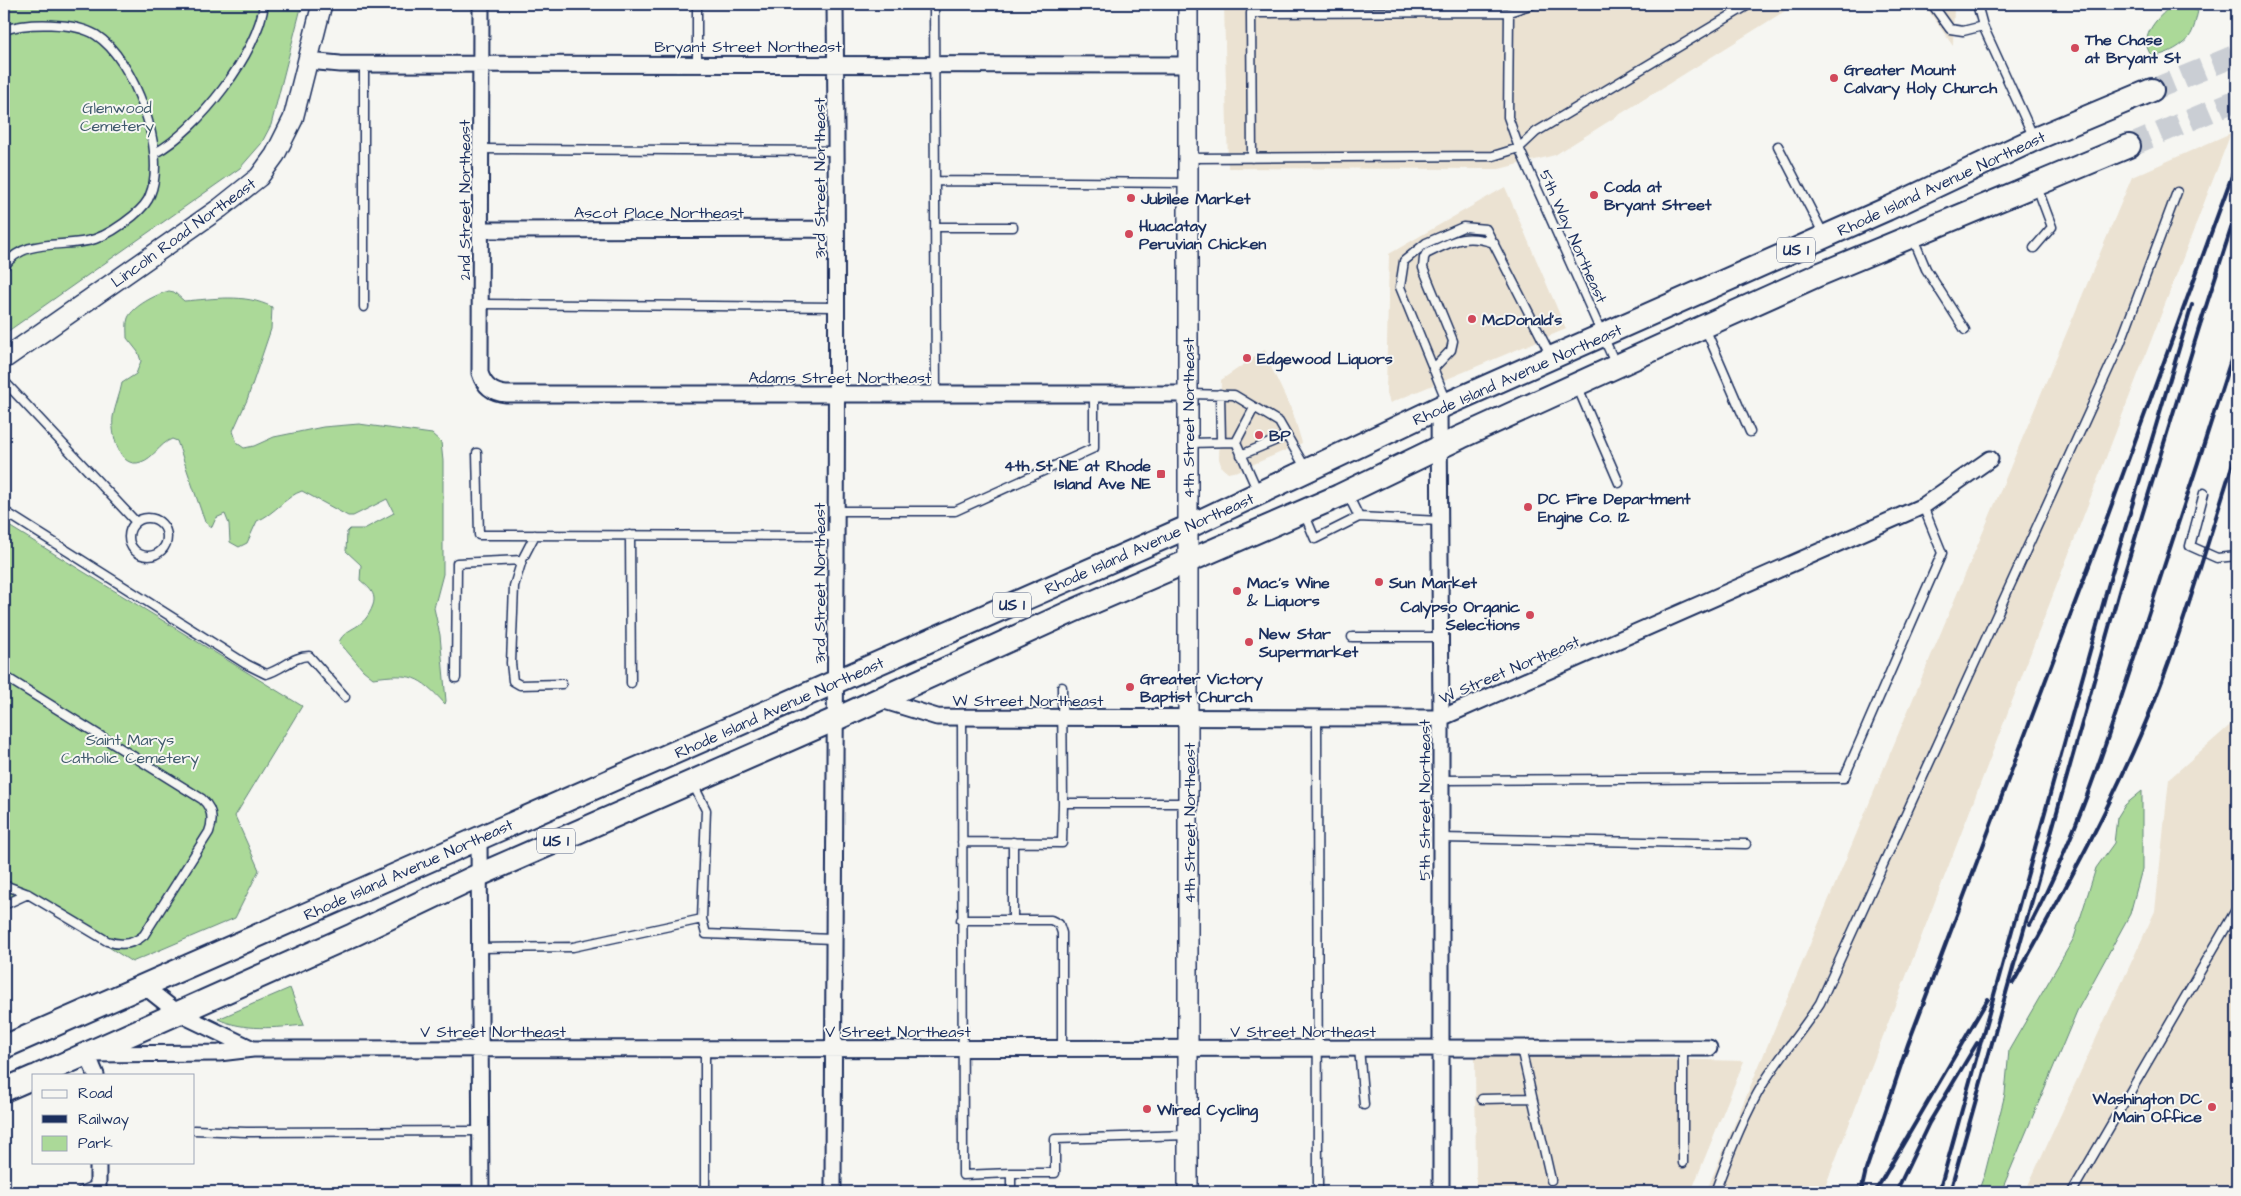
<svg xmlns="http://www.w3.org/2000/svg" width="2241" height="1196" viewBox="0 0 2241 1196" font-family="'Architects Daughter',sans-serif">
	<rect width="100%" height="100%" fill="#f6f6f2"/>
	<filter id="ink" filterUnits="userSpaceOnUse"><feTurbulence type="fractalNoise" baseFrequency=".02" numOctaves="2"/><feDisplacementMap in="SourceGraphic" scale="10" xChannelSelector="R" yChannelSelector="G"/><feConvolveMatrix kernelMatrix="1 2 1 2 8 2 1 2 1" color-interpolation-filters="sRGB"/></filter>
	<g filter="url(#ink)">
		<path fill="#ebe2d2" d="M1224,4H1796L1555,155L1499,169L1228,168Z
			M1924,4H1954L1953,46Z
			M2231,133L1823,1192H1706L2132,177Z
			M1505,187L1566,329L1390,403L1386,391L1389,254Z
			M1265,350L1271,367L1293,413L1302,443L1238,471L1228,473L1222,468L1219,459L1221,380Z
			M2237,719V1192H2025L2155,911L2169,779Z
			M1475,1054L1744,1061L1691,1192H1476Z"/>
		<path fill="#abd998" stroke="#63847b" d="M4,4H302L271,125L261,144L240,168L4,334Z
			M2174,4L2198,11C2196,19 2194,31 2189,37C2183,46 2161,58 2151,55C2137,36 2160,15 2174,4Z
			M169,291L174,292L184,301C214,299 244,293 272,307L271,329L247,400L233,431L237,443L244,448L254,446L274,437L323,427L359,424L432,434L441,442L443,461V574L434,608L440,635L446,701L445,704C419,675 411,673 373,678L363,670L339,642C347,625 364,631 373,605C377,593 368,587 360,580L361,565L346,551L347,532L350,529H364L394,513L387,499L353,516H348L302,491C286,496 276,513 257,521L247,543L239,547L230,542L229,524L225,514L216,518L212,527L205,522L177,441L172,439C159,444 154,458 141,462C119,470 111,433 113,417C115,406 120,394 122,383L136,374L141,361L138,352L127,338C127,332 126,323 128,318C133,306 157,294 169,291Z
			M4,523L302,706L235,816L259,870L235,918L132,962L22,891L4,900Z
			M2142,791V869L2130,914L2077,1011L2001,1192H1978L1985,1173L2005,1094L2009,1050L2074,938L2096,868L2114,843L2117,818L2125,805Z
			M290,988L304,1025C276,1028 243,1031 218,1019Z"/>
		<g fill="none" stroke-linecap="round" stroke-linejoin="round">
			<path stroke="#caced4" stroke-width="22" stroke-dasharray="22 11" stroke-linecap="butt" d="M2152,90L2237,55
				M2129,146L2237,100"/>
			<g stroke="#1b2f5e" stroke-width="11">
				<path id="service" d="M934,4L936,395
					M1533,4L1509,12L1508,117L1519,148L1615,363
					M1932,4L1950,29L1963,31L1983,26
					M1977,4L1983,26L2034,138
					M4,30C27,22 75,22 96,35C134,59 168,153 150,195C148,202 139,211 133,216C122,225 109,234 95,239C66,249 23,236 4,267
					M364,64V307
					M697,64V4
					M1778,146L1824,235
					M481,149L837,151
					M155,153C198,130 258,53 264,4
					M1188,158L1493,156L1519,148L1536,132L1750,4
					M1252,158L1251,13L1509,12
					M935,181L1188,183
					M935,227H1013
					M1913,238L1926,269L1965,330
					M2034,248L2052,227L2037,187
					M480,304L836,307
					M1705,328L1750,432
					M1433,369L1451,350L1453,341L1423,268L1424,258L1426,254C1453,241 1464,233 1494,243
					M4,381L136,522
					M1577,386L1619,483
					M1188,394L1234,395L1279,422L1306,469
					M1220,394L1221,441
					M1447,402L1400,287L1404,261L1426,243L1463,227L1486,229L1551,356
					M1236,442L1254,408
					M1188,443L1236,442L1258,492
					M477,453L479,535L836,536
					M1241,455L1286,436
					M2204,493L2190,546L2217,558L2237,556
					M1348,495L1359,517
					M4,511L246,664L266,674C282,670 293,656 309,656L345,697
					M836,511H955L1094,448V394
					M1304,513L1315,539L1359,517L1440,521
					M129 537a19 19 0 1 1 38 0a19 19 0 1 1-38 0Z
					M535,535L522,560L514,586L511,663L513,681L520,685L562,684
					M630,535L631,683
					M1352,637H1441
					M4,676L202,799C212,808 214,819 209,832L144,935C133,945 121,946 107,941L28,894L4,885
					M456,678L457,563L522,560
					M1062,687L1063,803H1189
					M962,717L963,1175L1011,1173V1192
					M1317,718L1318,1192
					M1441,780L1844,778L1942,553L1923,506
					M1441,838L1746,844
					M962,842L1062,843L1063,803
					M1013,842V920
					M4,905L28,894
					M702,919L706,934L832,939
					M961,920H1051L1059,924L1062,933V1048
					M479,948L573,947L702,919L706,810L693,784
					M1359,1048L1364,1105
					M1521,1048L1551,1180
					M1683,1048V1163
					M1482,1099L1531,1098
					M194,1130L246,1132L480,1131
					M1011,1173H1055V1139L1188,1135
					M80,1192L98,1184
					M705,1192V1049
					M1715,1192C1728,1156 1743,1117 1763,1084C1780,1056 1802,1031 1820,1003L2120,344L2177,192
					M2072,1192L2237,908"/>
			</g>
			<g stroke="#1b2f5e" stroke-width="19">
				<path id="minor" d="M481,4L480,373C484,386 493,393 506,394H1188
					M308,61L340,64L1188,65
					M481,230L836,229
					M1439,408L1441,718V1192
					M878,699L937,717L1441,718L1923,506L1990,459
					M479,837L481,1192
					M144,986L178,1013L253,1049
					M96,1075L87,1054L219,1053L253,1049L1709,1048
					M98,1162V1192
					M833,1192C834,796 839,400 835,4"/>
			</g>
			<g stroke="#1b2f5e" stroke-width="22">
				<path id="tertiary" d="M1188,4V1192
					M4,359L220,208L259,177L275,155L293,119L322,4"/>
			</g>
			<g stroke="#1b2f5e" stroke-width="26">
				<path id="primary" d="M4,1047L1188,527L1447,404L1887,209L2035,139L2152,90
					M39,1075L353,935L479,875L836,719L1073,611L1339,496L1461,437L1729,315L1818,275L2129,146
					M4,1090L34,1077"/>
			</g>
			<use href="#service" stroke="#f6f6f2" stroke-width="8"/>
			<use href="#minor" stroke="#f6f6f2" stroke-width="15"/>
			<use href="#tertiary" stroke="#f6f6f2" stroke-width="19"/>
			<use href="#primary" stroke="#f6f6f2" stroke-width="22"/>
			<path stroke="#1b2f5e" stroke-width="4" d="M2030,925C2077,835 2108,739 2139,643C2172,542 2205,442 2237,341
				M2013,983C2064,891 2115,800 2154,702C2186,620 2210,534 2237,450
				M1861,1192L1866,1170L1908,1044L2101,534L2237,162
				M1875,1192L1988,999
				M1896,1192L1929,1123L1977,1043
				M1939,1192L2108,586L2192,305
				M1950,1192L2120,588L2199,328L2237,210"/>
		</g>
	</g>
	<g fill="#d1495b" stroke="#f6f6f2" stroke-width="2">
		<circle cx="2075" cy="48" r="5"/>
		<circle cx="1834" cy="78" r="5"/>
		<circle cx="1594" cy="195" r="5"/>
		<circle cx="1131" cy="198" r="5"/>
		<circle cx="1129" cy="234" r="5"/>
		<circle cx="1472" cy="319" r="5"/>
		<circle cx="1247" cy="358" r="5"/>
		<circle cx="1259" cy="435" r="5"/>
		<rect x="1156" y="469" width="10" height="10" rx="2.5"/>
		<circle cx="1528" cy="507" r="5"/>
		<circle cx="1379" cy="582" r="5"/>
		<circle cx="1237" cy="591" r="5"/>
		<circle cx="1530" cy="615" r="5"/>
		<circle cx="1249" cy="642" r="5"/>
		<circle cx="1130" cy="687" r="5"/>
		<circle cx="2212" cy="1107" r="5"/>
		<circle cx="1147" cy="1109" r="5"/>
	</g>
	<g text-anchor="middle" stroke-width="4" stroke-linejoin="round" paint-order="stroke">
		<g fill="#f6f6f2" stroke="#5d6b8a" stroke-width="1">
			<rect x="1777" y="237.5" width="38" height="25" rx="4"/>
			<rect x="993" y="592.5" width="38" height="25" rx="4"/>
			<rect x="537" y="828.5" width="38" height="25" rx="4"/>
		</g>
		<g font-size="15" font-weight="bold" fill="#1b2f5e">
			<text x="1796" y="255">US 1</text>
			<text x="1012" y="610">US 1</text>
			<text x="556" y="846">US 1</text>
		</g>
		<g font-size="16" font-weight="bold" fill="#1b2f5e" stroke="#f6f6f2" text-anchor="start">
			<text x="2085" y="45">The Chase<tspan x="2085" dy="18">at Bryant St</tspan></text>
			<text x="1844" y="75">Greater Mount<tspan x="1844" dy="18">Calvary Holy Church</tspan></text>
			<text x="1604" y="192">Coda at<tspan x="1604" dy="18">Bryant Street</tspan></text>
			<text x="1141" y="204">Jubilee Market</text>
			<text x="1139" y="231">Huacatay<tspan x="1139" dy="18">Peruvian Chicken</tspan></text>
			<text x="1482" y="325">McDonald's</text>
			<text x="1257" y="364">Edgewood Liquors</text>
			<text x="1269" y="441">BP</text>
			<text x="1151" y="471" text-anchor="end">4th St NE at Rhode<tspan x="1151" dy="18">Island Ave NE</tspan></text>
			<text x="1538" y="504">DC Fire Department<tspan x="1538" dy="18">Engine Co. 12</tspan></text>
			<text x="1247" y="588">Mac's Wine<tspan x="1247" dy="18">&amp; Liquors</tspan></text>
			<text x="1389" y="588">Sun Market</text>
			<text x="1520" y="612" text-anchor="end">Calypso Organic<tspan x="1520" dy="18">Selections</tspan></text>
			<text x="1259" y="639">New Star<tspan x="1259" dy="18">Supermarket</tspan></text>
			<text x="1140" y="684">Greater Victory<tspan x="1140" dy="18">Baptist Church</tspan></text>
			<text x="2202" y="1104" text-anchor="end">Washington DC<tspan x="2202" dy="18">Main Office</tspan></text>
			<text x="1157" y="1115">Wired Cycling</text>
		</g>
		<g font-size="16" fill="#1b2f5e" stroke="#f6f6f2">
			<text x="748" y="52">Bryant Street Northeast</text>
			<text transform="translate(819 178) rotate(-90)" y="6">3rd Street Northeast</text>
			<text transform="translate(1941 183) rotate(-25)" y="6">Rhode Island Avenue Northeast</text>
			<text transform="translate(464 200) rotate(-90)" y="6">2nd Street Northeast</text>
			<text x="659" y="218">Ascot Place Northeast</text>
			<text transform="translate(183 232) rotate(-36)" y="6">Lincoln Road Northeast</text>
			<text transform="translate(1574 236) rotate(66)" y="6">5th Way Northeast</text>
			<text transform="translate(1517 374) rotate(-24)" y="6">Rhode Island Avenue Northeast</text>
			<text x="840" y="383">Adams Street Northeast</text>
			<text transform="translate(1188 418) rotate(-90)" y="6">4th Street Northeast</text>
			<text transform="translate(1149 543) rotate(-24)" y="6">Rhode Island Avenue Northeast</text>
			<text transform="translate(819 583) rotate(-90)" y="6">3rd Street Northeast</text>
			<text transform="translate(1509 669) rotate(-23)" y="6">W Street Northeast</text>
			<text x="1028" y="706">W Street Northeast</text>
			<text transform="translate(779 707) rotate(-24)" y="6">Rhode Island Avenue Northeast</text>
			<text transform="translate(1424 800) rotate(-90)" y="6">5th Street Northeast</text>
			<text transform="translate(1189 823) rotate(-90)" y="6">4th Street Northeast</text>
			<text transform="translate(408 869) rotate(-24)" y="6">Rhode Island Avenue Northeast</text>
			<text x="493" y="1037">V Street Northeast</text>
			<text x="898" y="1037">V Street Northeast</text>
			<text x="1303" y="1037">V Street Northeast</text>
		</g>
		<g font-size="16" fill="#3f5a6c" stroke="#f6f6f2">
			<text x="117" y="113">Glenwood<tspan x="117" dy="18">Cemetery</tspan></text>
			<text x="130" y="745">Saint Marys<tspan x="130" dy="18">Catholic Cemetery</tspan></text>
		</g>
	</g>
	<rect width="2241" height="1196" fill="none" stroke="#f6f6f2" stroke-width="20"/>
	<rect x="10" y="10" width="2221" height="1176" fill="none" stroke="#1b2f5e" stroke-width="2" filter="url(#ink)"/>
	<rect x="32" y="1074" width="162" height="90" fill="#f6f6f2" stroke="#9ea6b7"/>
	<rect x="42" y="1090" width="25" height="8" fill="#f6f6f2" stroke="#9ea6b7"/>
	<text x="78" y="1098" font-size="15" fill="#1b2f5e">Road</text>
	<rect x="42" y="1115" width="25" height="8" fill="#1b2f5e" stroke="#9ea6b7"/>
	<text x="78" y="1124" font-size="15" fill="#1b2f5e">Railway</text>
	<rect x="42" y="1136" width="25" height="15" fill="#abd998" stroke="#9ea6b7"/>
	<text x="78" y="1148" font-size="15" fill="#1b2f5e">Park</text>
</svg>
